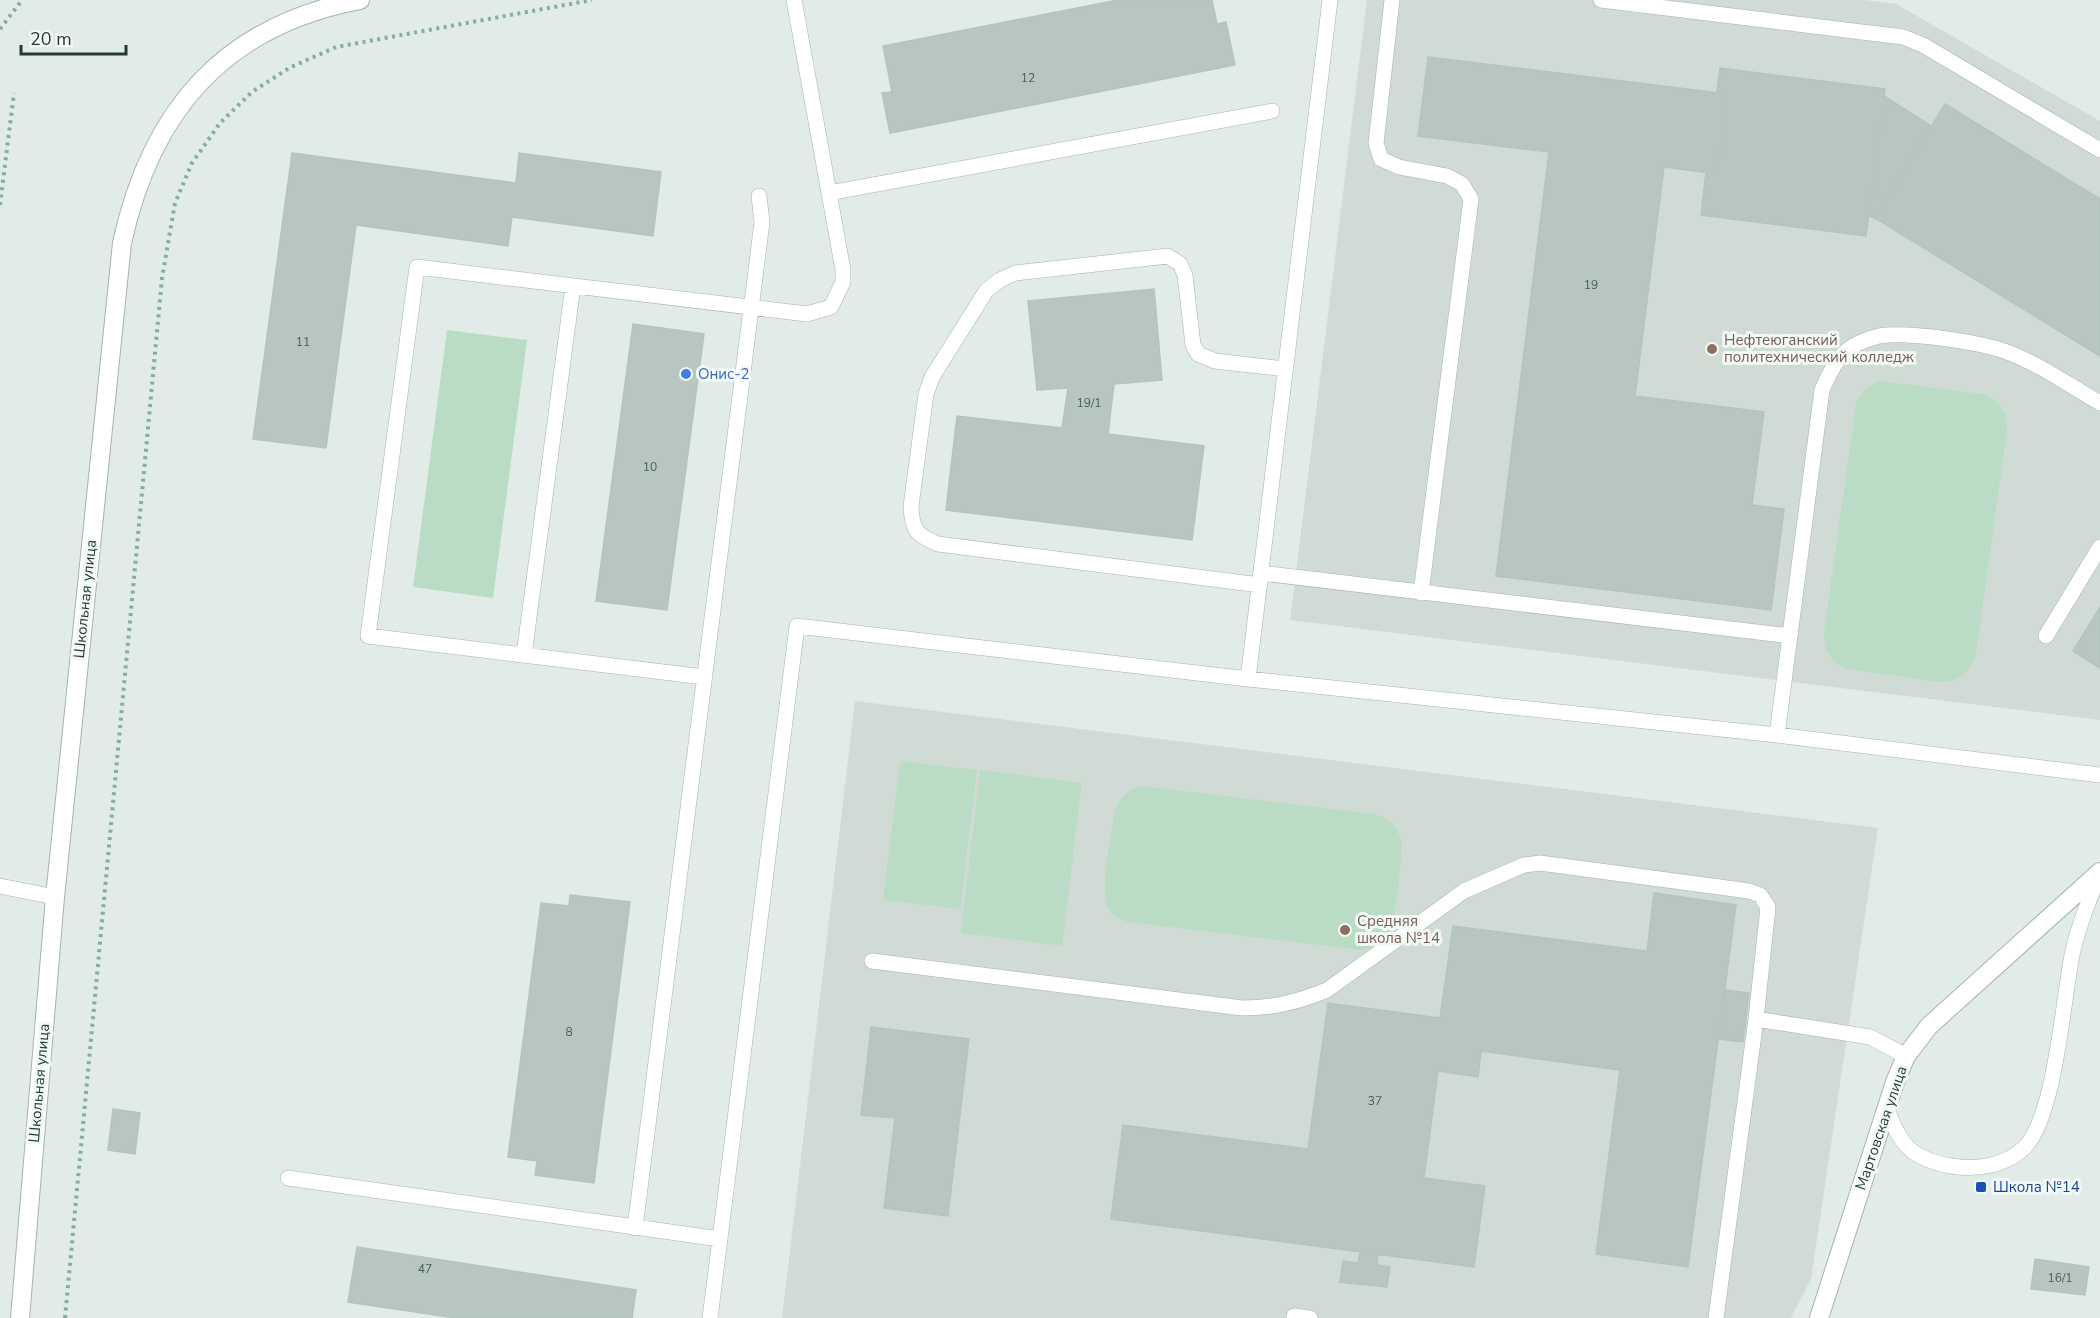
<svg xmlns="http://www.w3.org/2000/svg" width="2100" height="1318" viewBox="0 0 2100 1318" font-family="'Nunito Sans',sans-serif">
	<rect width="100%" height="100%" fill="#e1ebe7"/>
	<path fill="#d0dbd6" d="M1367,0H1865L1896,4L2100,121V720L1290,620Z
		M855,701L1878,828L1811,1279L1791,1318H782Z"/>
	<path fill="#bbdcc4" d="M447,330L527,340L493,598L413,587Z
		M1881,381L1982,394C1999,399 2007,412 2007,430L1976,654C1971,672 1959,682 1940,682L1848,669C1831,663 1824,651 1824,634L1856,404C1861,392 1868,385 1881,381Z
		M900,761L977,770L960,909L883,900Z
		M980,770L1082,783L1062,946L961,933Z
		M1143,786L1374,814C1390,817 1400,829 1402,845C1401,861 1396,922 1389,933C1383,943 1372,948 1361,950L1128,922C1120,919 1113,916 1109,909C1098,891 1112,833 1115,811C1120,797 1128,789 1143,786Z"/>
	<path fill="#b7c6c0" stroke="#b4c5be" stroke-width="1.5" d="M1118,0H1212L1217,24L1226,22L1235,65L890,133L882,93L892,92L883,46Z
		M1428,57L1727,94L1717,174L1664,167L1635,396L1764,412L1752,505L1784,509L1771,610L1496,576L1549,152L1418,136Z
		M1720,68L1885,89L1866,236L1701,215L1706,172L1717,174L1727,94L1717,92Z
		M1884,96L1931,126L1875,218L1869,216Z
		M1945,104L2100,199V356L1875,218Z
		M292,153L516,183L519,153L661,172L653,236L512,217L508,246L356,225L326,448L253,439Z
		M1154,289L1162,380L1114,384L1108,434L1204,446L1192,540L946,510L957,416L1062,428L1068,388L1037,390L1028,301Z
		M633,324L704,334L667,610L596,601Z
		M2100,607V668L2073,651Z
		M1654,893L1736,905L1688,1267L1596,1254L1620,1070L1481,1051L1478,1077L1438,1071L1424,1178L1485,1186L1474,1267L1111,1219L1123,1125L1308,1149L1328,1003L1440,1018L1453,926L1647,951Z
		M570,895L630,902L594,1183L535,1175L537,1161L508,1157L541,903L569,906Z
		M1724,990L1749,993L1743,1042L1718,1039Z
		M871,1027L969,1039L948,1216L884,1208L895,1118L861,1115Z
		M113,1109L140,1113L135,1154L108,1150Z
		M357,1247L636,1290L632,1318H456L348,1302Z
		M1360,1252L1378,1254L1377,1265L1390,1267L1387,1287L1340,1282L1343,1261L1358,1263Z
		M2035,1259L2089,1267L2085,1295L2031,1289Z"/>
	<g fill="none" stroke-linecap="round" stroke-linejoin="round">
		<g stroke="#a4b3ae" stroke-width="16">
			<path id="service" d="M1392,0L1376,143L1381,159L1399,167L1447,176L1462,184L1471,199L1421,593
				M1601,0L1903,37L1923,45L2100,150
				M829,193L1272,111
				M1261,573L1790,636
				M1260,585L938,544C916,535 912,530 911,506L926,394L932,377L986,291L1000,280L1015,273L1168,256L1180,264L1185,275L1193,345L1198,354L1215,361L1285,369
				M2046,636L2100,547
				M524,655L573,286
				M704,677L368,636L417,267L807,314L831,307L843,282V270L794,0
				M1248,679L1330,0
				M1777,735L1822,390C1829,374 1837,356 1853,346C1860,342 1871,338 1879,336C1907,331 1980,342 2007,352C2040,364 2070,386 2100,403
				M0,886L55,897
				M872,961L1242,1008C1273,1008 1298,1002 1327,990L1464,891L1524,865L1540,863L1749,891L1760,895L1768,907L1756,1019
				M1886,1106C1899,1144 1911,1159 1951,1166C1977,1170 2005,1166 2024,1148C2055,1118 2063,1000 2072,955C2078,927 2089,900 2100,873
				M288,1178L720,1239
				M635,1228L762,222L759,196
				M1294,1316L1310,1318
				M710,1318L797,626L1248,679L1777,735L2100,775
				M1716,1318L1756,1019L1870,1037L1906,1056"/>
		</g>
		<g stroke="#a4b3ae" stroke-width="20">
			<path id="minor" d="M20,1318L55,897L122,243C151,111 223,26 360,0
				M1819,1318L1895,1082L1906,1056L1929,1026L2100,872"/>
		</g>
		<path stroke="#83aea1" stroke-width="4" stroke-dasharray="3 4.5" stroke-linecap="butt" d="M0,29L22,0
			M0,205L14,93
			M65,1318L162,278L175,203L192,163L220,123L252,92L289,68L336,47L592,0"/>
		<use href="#service" stroke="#fff" stroke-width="15"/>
		<use href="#minor" stroke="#fff" stroke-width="18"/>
	</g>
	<g fill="#8d6e63" stroke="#f2f8f5" stroke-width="2">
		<circle cx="1712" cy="349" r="6"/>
		<circle cx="1345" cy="930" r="6"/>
	</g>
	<circle fill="#3f7fe0" stroke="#f2f8f5" stroke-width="2" cx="686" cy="374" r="6"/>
	<rect fill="#1a4fb4" stroke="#f2f8f5" stroke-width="2" x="1975" y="1181" width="12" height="12" rx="3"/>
	<g text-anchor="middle" stroke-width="6" stroke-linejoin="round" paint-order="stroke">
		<g font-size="12" fill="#475e58">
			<text x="1028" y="82">12</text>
			<text x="1591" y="289">19</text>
			<text x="303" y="346">11</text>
			<text x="1089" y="407">19/1</text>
			<text x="650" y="471">10</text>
			<text x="569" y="1036">8</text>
			<text x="1375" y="1105">37</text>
			<text x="425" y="1273">47</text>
			<text x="2060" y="1282">16/1</text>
		</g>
		<g font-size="15" fill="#785e54" stroke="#f2f8f5" text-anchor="start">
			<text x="1724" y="345">Нефтеюганский<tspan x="1724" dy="17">политехнический колледж</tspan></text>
			<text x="1357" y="926">Средняя<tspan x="1357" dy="17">школа №14</tspan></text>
		</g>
		<g font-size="15" fill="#366cbe" stroke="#f2f8f5" text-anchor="start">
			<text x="698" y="379">Онис-2</text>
		</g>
		<g font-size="15" fill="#223c35" stroke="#f2f8f5">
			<text transform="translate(85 599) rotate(-84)" y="5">Школьная улица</text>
			<text transform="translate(39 1083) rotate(-85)" y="5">Школьная улица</text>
			<text transform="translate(1881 1128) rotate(-71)" y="5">Мартовская улица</text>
		</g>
		<g font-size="15" fill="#164399" stroke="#f2f8f5" text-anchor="start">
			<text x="1993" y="1192">Школа №14</text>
		</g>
	</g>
	<path d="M21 45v9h105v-9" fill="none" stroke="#223c35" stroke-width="3"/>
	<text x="30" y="45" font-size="18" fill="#223c35" stroke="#f2f8f5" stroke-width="4.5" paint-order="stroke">20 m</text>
</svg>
